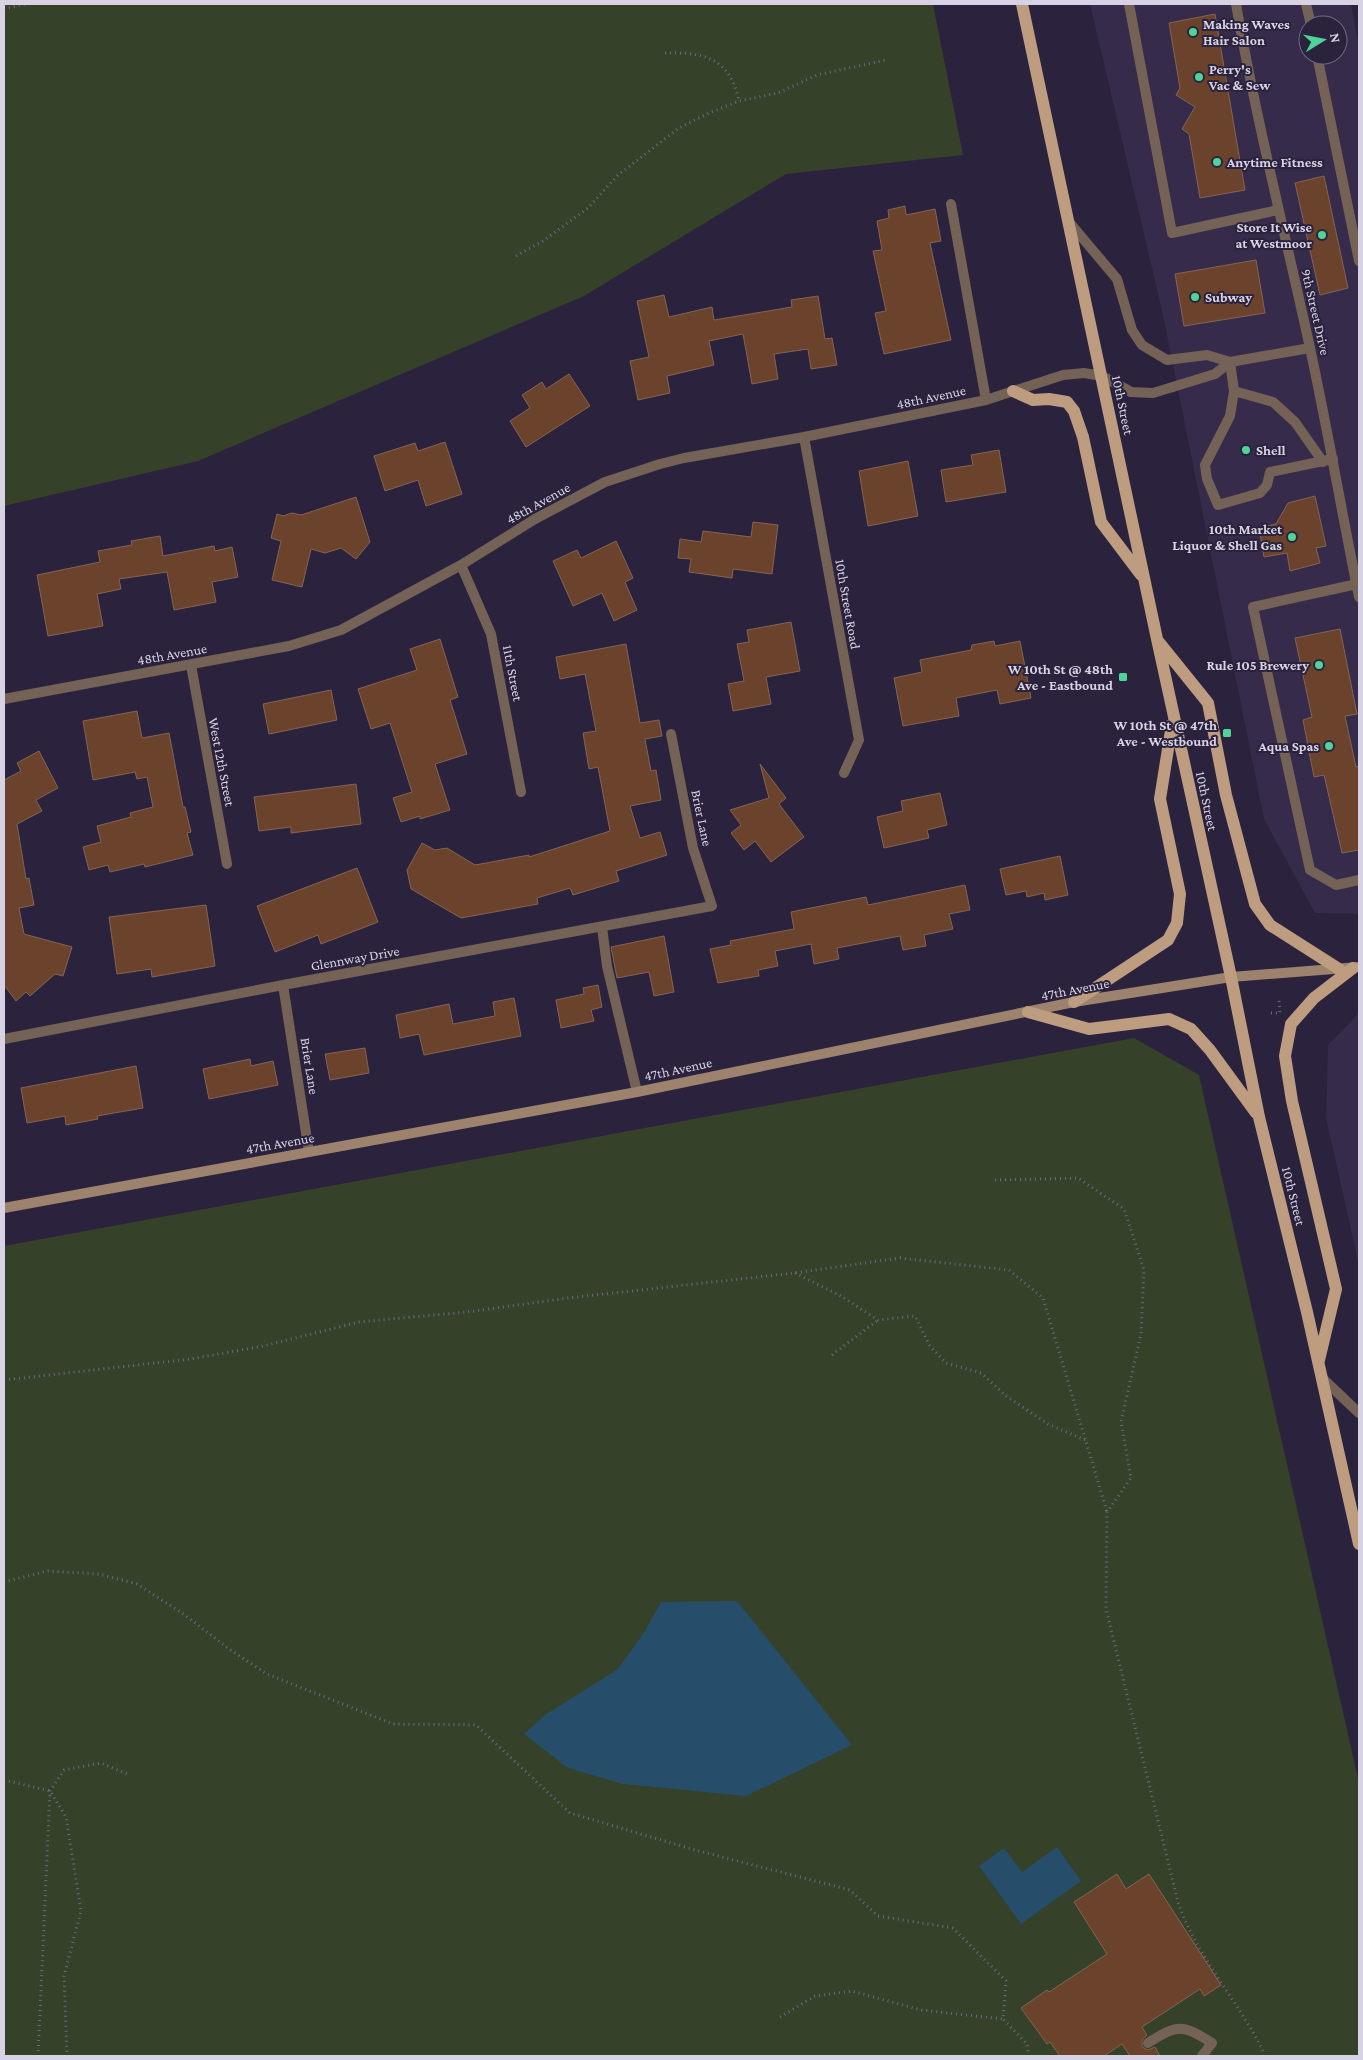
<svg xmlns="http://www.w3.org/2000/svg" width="1363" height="2060" viewBox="0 0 1363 2060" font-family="'Crimson Pro',serif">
	<rect width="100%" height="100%" fill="#2b223d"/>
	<path fill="#362b4b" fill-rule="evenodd" d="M1090,4H1351L1359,46V914L1315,913L1264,819L1163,315ZM1308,25H1338V55H1308Z
		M1358,1014H1359V1265L1326,1118L1328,1045Z"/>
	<path fill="#354129" d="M4,4H933L963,155L786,174L584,296L198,461L4,506Z
		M1134,1038L1199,1075L1359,1783V2056H4V1246Z"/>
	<path fill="#264e6b" d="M737,1601L852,1745L746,1796L623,1784L568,1768L524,1734L545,1715L618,1669L645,1631L661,1602Z
		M1057,1847L1081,1881L1021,1924L979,1866L1004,1848L1022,1872Z"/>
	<path fill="#6b432d" stroke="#846453" d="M1215,14L1245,190L1200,198L1189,134L1182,129L1195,107L1176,95L1180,88L1169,23Z
		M1324,176L1348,288L1320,295L1295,183Z
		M905,206L906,215L935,209L941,241L930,243L951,340L884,354L875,313L886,311L873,251L882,250L877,221L889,218L888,210Z
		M1256,260L1265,313L1184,326L1175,274Z
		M664,295L669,317L712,307L714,320L792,307L791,300L818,296L825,339L832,338L837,365L811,369L808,349L774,354L778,379L752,384L743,334L709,341L714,365L667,376L670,393L638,400L630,361L649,357L637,301Z
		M569,374L590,406L526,447L510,421L530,408L522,395L542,382L546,389Z
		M445,442L462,494L426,506L418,480L385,491L374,456L415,443L418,451Z
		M999,450L1006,492L946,502L941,470L973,465L971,455Z
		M908,461L918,516L868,526L859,471Z
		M1315,496L1326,546L1316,548L1320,563L1290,571L1287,553L1264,557L1259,528L1276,524L1288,503Z
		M356,497L370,542L356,559L341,548L325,553L311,549L302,587L272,580L281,541L271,538L277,514L283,516L292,513L301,515Z
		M753,522L778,525L772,574L733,569L732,578L689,572L691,559L678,558L680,539L701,542L703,531L751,537Z
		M160,536L163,556L214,546L215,551L232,547L238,577L212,582L216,602L174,610L167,572L119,579L121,589L97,594L103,626L48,636L37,575L100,562L98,551L132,545L131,541Z
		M616,541L633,578L625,582L637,610L614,621L602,593L573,606L553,561L577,550L581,558Z
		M791,622L800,671L766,677L771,704L733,711L728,684L744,681L737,644L749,642L747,630Z
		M1340,629L1357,714L1345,716L1356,767L1359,766V850L1342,853L1324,775L1314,777L1303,720L1312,717L1295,638Z
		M440,639L458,697L450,700L467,754L435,764L450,810L420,819V816L401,822L393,798L412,792L390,723L371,729L358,689L417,670L410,649Z
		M994,641L995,646L1020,641L1031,698L1000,704L997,690L956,698L959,716L903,726L894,678L922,672L920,660L971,650L972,645Z
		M626,644L640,723L659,720L662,736L645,739L651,771L656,770L661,800L630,806L640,838L660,832L667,855L616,871L619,881L573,895L570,888L537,898L538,904L461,918L411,889L407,870L422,843L435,850L447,848L475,865L529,855V857L610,831L598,767L589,769L583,733L596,731L585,674L560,679L556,657Z
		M331,690L337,720L269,734L263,704Z
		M137,711L142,738L169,733L183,807H185L191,832L187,833L193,855L145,867L144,864L110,872L108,865L89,870L83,847L101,842L97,826L131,817L130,813L153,807L147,777L137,779L135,772L93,780L83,721Z
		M39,751L58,788L36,800L42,811L17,824L26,879L29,878L34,905L19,908L24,934L72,947L63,976L55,974L30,996L26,992L16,1001L4,985V780L21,771L17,763Z
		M760,764L786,798L779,804L804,837L771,862L755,841L744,850L731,833L741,825L730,810L769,798Z
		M356,784L361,824L291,833V827L259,831L254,797Z
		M940,793L947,825L927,830L929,838L884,848L877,817L903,811L901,801Z
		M1060,856L1068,895L1045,900L1044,893L1027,897L1026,891L1006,895L1000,869Z
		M357,868L378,922L321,944L318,935L275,952L257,906Z
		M965,885L970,910L949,914L953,929L924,935L926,946L903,950L900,936L837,948L839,959L814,964L811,944L775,951L778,966L758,970L759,976L718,983L710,949L731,945L730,941L794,929L791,912L866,897L868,905Z
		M206,905L215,966L152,977L151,969L117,974L109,917Z
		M664,936L674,992L654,996L649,972L617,978L611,947Z
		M598,985L602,1007L591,1010L594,1021L561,1028L556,1000L584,994L583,988Z
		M514,998L521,1036L424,1055L419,1034L400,1038L396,1015L449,1004L453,1024L495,1016L493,1002Z
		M365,1048L369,1073L330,1080L325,1054Z
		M250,1059L251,1066L273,1061L278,1085L209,1099L203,1069Z
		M136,1066L143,1108L97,1116L98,1119L66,1125L65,1116L27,1123L21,1088Z
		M1117,1874L1126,1889L1149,1874L1221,1985L1204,1996L1200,1989L1142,2027L1147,2035L1142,2040V2047L1148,2050L1155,2047L1160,2056H1130L1122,2044L1104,2056H1060L1050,2042L1047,2044L1021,2008L1047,1990L1049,1992L1107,1954L1074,1902Z"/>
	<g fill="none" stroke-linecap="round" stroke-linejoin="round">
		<path stroke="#6f687f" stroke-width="3" stroke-dasharray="1 4" stroke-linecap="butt" d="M4,9L26,4
			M665,53C704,52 730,58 739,101
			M516,256L543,241L588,208L618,175L679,128L709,113L739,101L778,93L817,75L886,60
			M1279,1001L1280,1012
			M1271,1013H1280
			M995,1180L1078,1178L1124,1209L1144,1270L1141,1334L1121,1422L1131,1478L1107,1512L1106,1609L1178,1902C1196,1956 1238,2000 1263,2051
			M795,1273L841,1296L878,1320L915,1316L930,1346L946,1363L981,1373L1006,1396L1048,1424L1085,1440
			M4,1318L8,1317
			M832,1355L878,1320
			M4,1380L191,1359L263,1346L359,1322L467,1312L568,1298L794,1273L900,1258L1009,1270L1043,1298L1107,1512
			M4,1582L48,1571L99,1574L137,1584L182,1613L229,1649L267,1674L393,1724L476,1725L570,1813L695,1850L850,1890L878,1916L953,1928L1006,1981L1003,2019L1027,2044L1029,2056
			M4,1780L50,1791L66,1817L81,1911L64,1976L67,2056
			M780,2017L815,1996L852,1991L921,2010L1003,2019
			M38,2056L50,1791L64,1770L101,1763L127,1774"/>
		<path stroke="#736255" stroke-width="10" d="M1129,4L1172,233L1278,210
			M1306,4L1311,25
			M1317,55L1359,261
			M951,204L986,400
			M1069,222L1117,279L1132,330L1142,345L1167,360L1207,355L1230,362L1310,348
			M1230,362L1234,391L1230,416L1205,465L1207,479L1218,505L1260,493L1267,485L1270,472L1333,459
			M1102,376L1131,392L1153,393L1215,374L1230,362
			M1234,391L1273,402L1295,422L1323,462
			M1357,584L1253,607L1310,870L1336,885L1359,880
			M602,927L607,966L637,1092
			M1321,1377L1359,1413
			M1148,2043C1178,2024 1182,2024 1212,2043L1202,2056"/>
		<path stroke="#736255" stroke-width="10" d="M1236,4C1256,119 1285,233 1310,348C1328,431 1342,514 1359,597
			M804,437L859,740L844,773
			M461,565L491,634L521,792
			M191,665L227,864
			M4,699L289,646L341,630L461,565L535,519L605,482L660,464L684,458L804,437L986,400L1063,375L1084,373L1102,376
			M283,985L309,1152
			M4,1039L283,985L712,906L693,848L671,734"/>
		<path stroke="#9d836d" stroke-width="10" d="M4,1208L637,1092L1074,1002L1231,977L1359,967"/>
		<path stroke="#bd9c7f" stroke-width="12" d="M1022,4L1157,639L1231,977L1259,1117L1307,1312L1359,1544
			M1013,391L1033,400L1049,399L1067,402L1074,411L1083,437L1101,522L1141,575
			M1158,641L1208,703L1226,795L1255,904L1270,925L1339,969
			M1074,1002L1168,940L1177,923L1180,894L1160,799L1172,724
			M1028,1012L1089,1029L1169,1019L1191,1029L1210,1050L1256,1113
			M1319,1360L1336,1289L1292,1101L1285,1056L1291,1024L1314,998L1353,968"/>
	</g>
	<g fill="#50d398" stroke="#2b223d" stroke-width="2">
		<circle cx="1193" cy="32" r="5"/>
		<circle cx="1199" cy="77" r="5"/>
		<circle cx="1217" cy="162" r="5"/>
		<circle cx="1322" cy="235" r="5"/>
		<circle cx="1195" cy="297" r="5"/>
		<circle cx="1246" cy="450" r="5"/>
		<circle cx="1292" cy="537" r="5"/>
		<circle cx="1319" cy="665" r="5"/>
		<rect x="1118" y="672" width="10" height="10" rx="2.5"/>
		<rect x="1222" y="728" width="10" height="10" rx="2.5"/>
		<circle cx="1329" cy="746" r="5"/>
	</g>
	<g text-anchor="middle" stroke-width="4" stroke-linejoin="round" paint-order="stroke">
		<g font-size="14" font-weight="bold" fill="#d8d3e4" stroke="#2b223d" text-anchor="end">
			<text x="1203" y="29" text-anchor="start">Making Waves<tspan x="1203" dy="16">Hair Salon</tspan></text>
			<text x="1209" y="74" text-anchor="start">Perry's<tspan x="1209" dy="16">Vac &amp; Sew</tspan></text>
			<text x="1227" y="167" text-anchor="start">Anytime Fitness</text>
			<text x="1312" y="232">Store It Wise<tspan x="1312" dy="16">at Westmoor</tspan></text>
			<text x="1205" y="302" text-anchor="start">Subway</text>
			<text x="1256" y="455" text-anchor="start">Shell</text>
			<text x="1282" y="534">10th Market<tspan x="1282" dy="16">Liquor &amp; Shell Gas</tspan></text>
			<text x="1309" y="670">Rule 105 Brewery</text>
			<text x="1113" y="674">W 10th St @ 48th<tspan x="1113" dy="16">Ave - Eastbound</tspan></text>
			<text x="1217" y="730">W 10th St @ 47th<tspan x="1217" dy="16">Ave - Westbound</tspan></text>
			<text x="1319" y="751">Aqua Spas</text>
		</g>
		<g font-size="14" fill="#d8d3e4" stroke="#2b223d">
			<text transform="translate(1316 312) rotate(77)" y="5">9th Street Drive</text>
			<text transform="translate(931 397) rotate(-12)" y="5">48th Avenue</text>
			<text transform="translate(1123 405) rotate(78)" y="5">10th Street</text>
			<text transform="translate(538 503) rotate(-29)" y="5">48th Avenue</text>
			<text transform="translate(848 604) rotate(80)" y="5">10th Street Road</text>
			<text transform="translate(172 654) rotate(-10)" y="5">48th Avenue</text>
			<text transform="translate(513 673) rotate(79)" y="5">11th Street</text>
			<text transform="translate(222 762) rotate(79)" y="5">West 12th Street</text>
			<text transform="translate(1207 801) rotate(78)" y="5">10th Street</text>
			<text transform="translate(702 818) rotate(78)" y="5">Brier Lane</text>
			<text transform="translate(355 958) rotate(-10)" y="5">Glennway Drive</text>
			<text transform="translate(1075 989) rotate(-11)" y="5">47th Avenue</text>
			<text transform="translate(310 1066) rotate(81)" y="5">Brier Lane</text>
			<text transform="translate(678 1069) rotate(-12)" y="5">47th Avenue</text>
			<text transform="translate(280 1143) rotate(-10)" y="5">47th Avenue</text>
			<text transform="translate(1294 1196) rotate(76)" y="5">10th Street</text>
		</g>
	</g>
	<rect width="1363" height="2060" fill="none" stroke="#d8d3e4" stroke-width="10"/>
	<g transform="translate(1323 40) rotate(80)"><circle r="24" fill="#2b223d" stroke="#706980"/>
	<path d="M0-4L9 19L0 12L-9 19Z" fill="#50d398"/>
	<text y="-8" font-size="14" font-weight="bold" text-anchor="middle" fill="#d8d3e4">N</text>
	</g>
</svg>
